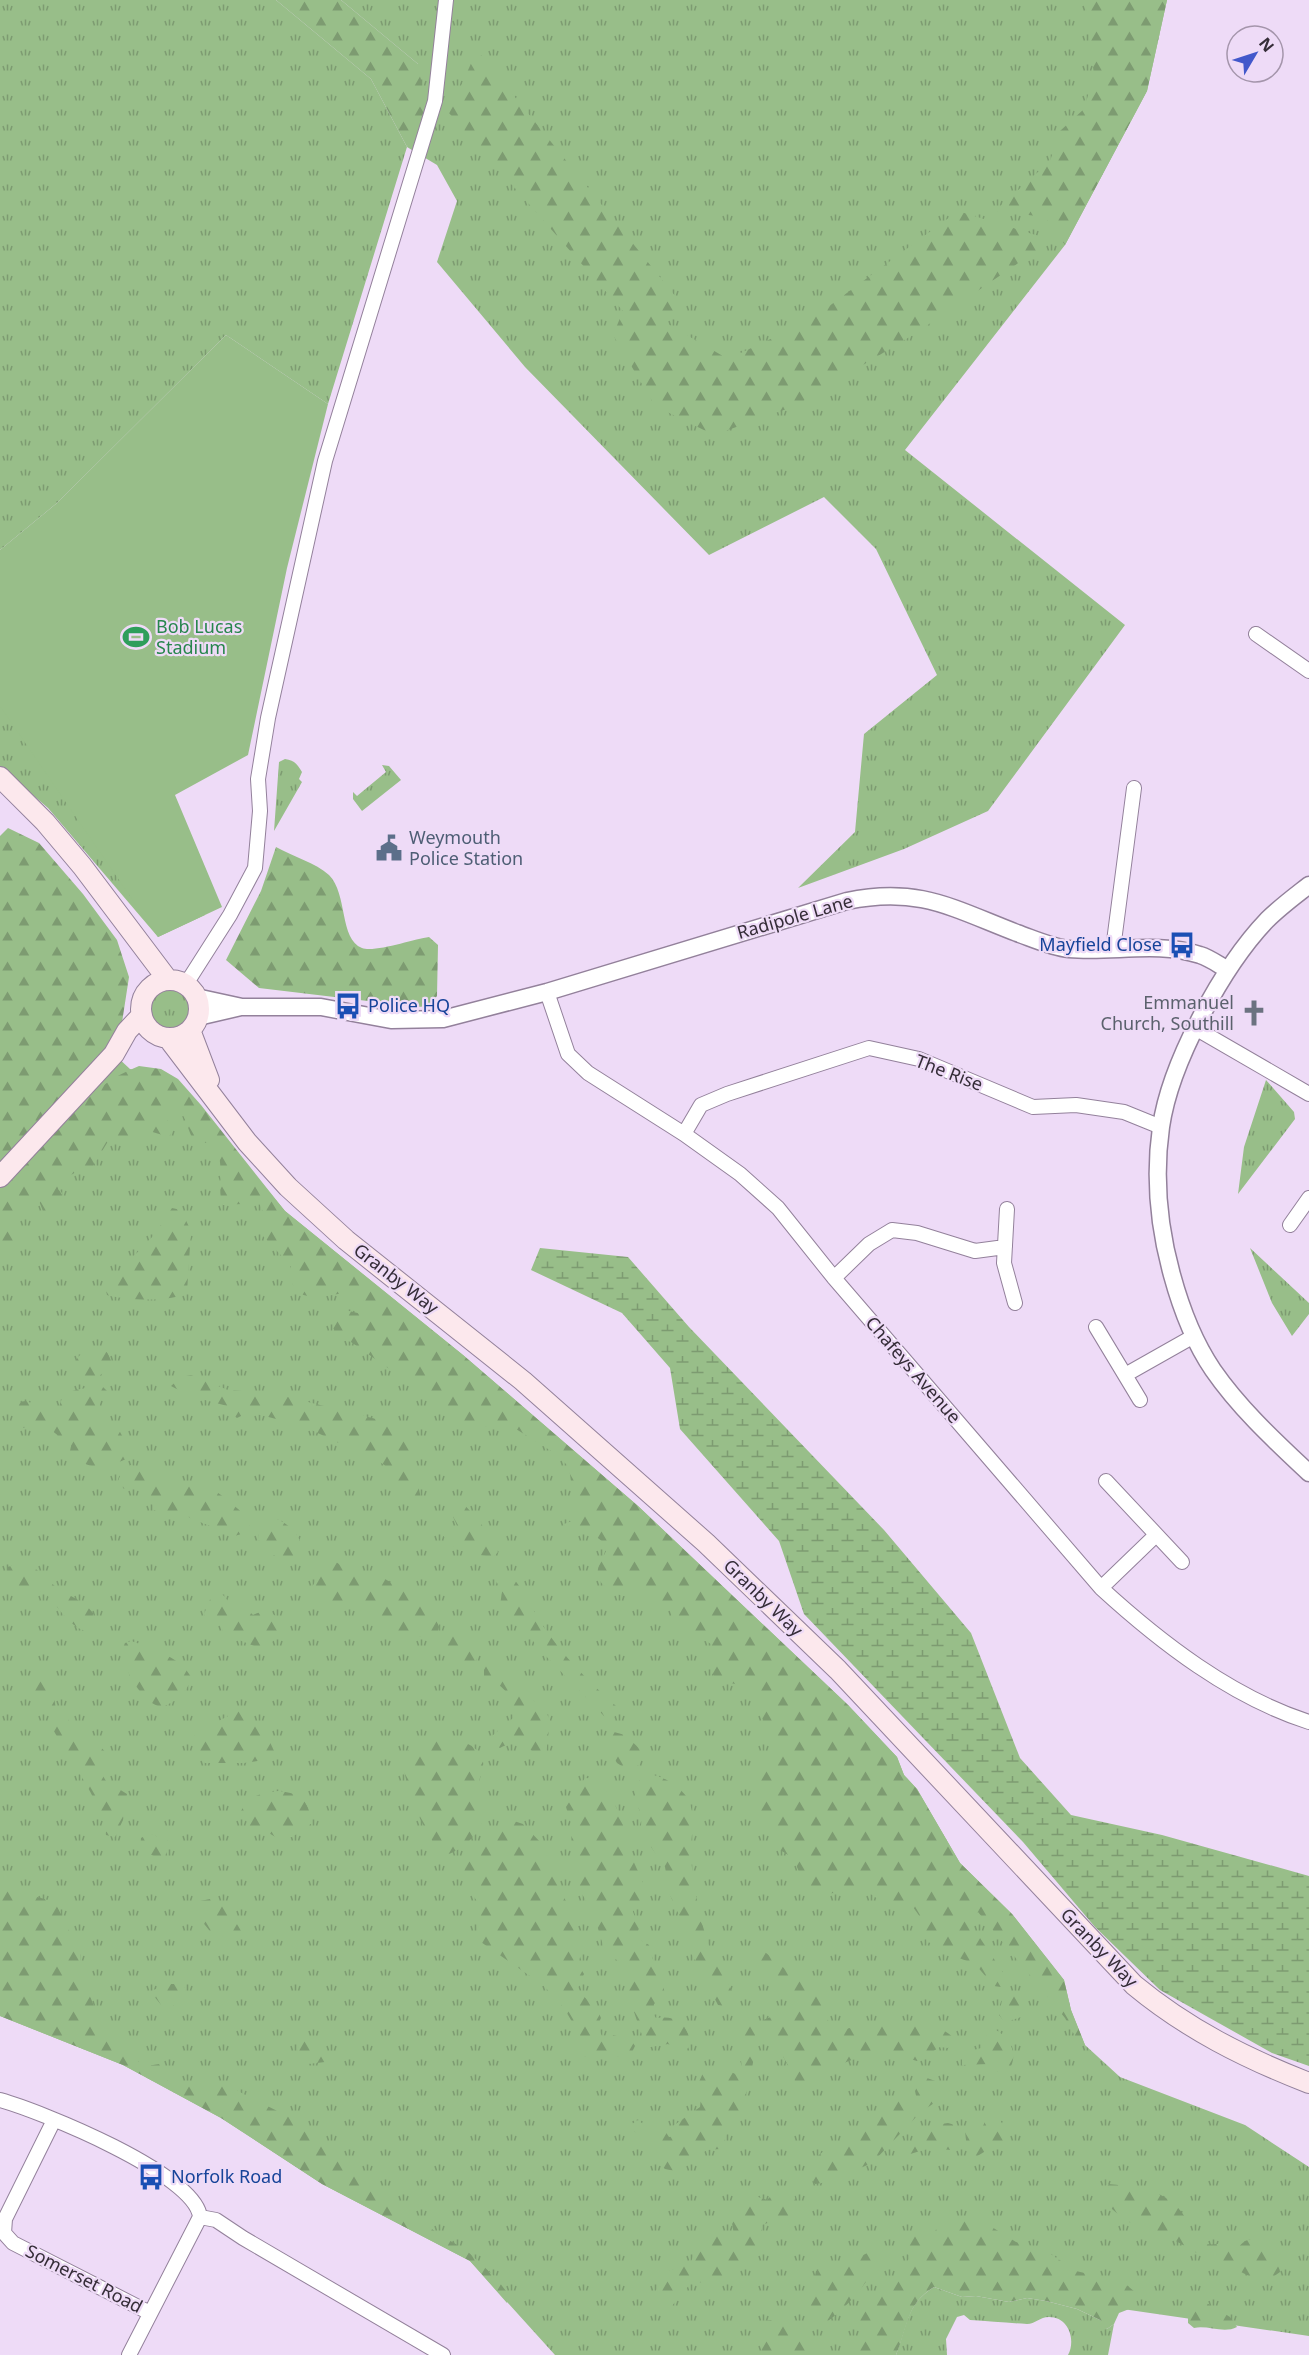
<svg xmlns="http://www.w3.org/2000/svg" width="1309" height="2355" viewBox="0 0 1309 2355" font-family="'Noto Sans',sans-serif">
	<defs>
		<pattern id="grass-tufts" width="24" height="20" patternUnits="userSpaceOnUse" patternTransform="scale(1.5)"><rect width="24" height="20" fill="#98be89"/><path d="M3 7l-1-3M5 7V3M7 7l1-3M15 17l-1-3M17 17v-4M19 17l1-3" fill="none" stroke="#7d9b71"/></pattern>
		<pattern id="forest-firs" width="22" height="20" patternUnits="userSpaceOnUse" patternTransform="scale(1.5)"><rect width="22" height="20" fill="#98be89"/><path d="M5 1l3.5 6h-7zM16 11l3.5 6h-7z" fill="#7d9b71"/></pattern>
		<pattern id="wetland-marsh" width="20" height="14" patternUnits="userSpaceOnUse" patternTransform="scale(1.5)"><rect width="20" height="14" fill="#98be89"/><path d="M1 5h8M5 5V1M11 12h8M15 12V8" fill="none" stroke="#7d9b71"/></pattern>
	</defs>
	<rect width="100%" height="100%" fill="#eedbf7"/>
	<path fill="url(#grass-tufts)" d="M0,0H276L371,79L407,147L418,64L341,0H1167L1147,91L1065,245L905,450L1125,625L988,811L904,849L798,888L855,832L864,734L937,675L876,549L824,497L709,555L525,367L437,262L457,201L437,165L407,147L328,404L226,335L57,503L0,550Z
		M0,693L205,915L158,937L48,808L0,767Z
		M285,759C294,760 297,764 302,772L299,779L302,782L274,831L279,762Z
		M382,765L389,766L401,780L362,811L353,799V792L357,796L386,772Z
		M0,836L102,1043L130,1069L175,1078L285,1211L463,1355L638,1506L848,1705L897,1757L904,1775L917,1789L960,1863L1012,1914L1064,1980L1071,2010L1085,2045L1120,2077L1245,2125L1309,2167V2336L930,2281L875,2355H555L470,2261L322,2184L221,2118L123,2065L0,2016Z
		M150 1009a20 20 0 1 1 40 0a20 20 0 1 1-40 0Z
		M1266,1080L1294,1112L1295,1119L1238,1194L1244,1147Z
		M1250,1248L1309,1303V1314L1292,1336L1272,1303Z
		M934,2287L962,2297L976,2296L1009,2302L1027,2298L1046,2301L1077,2309L1100,2320L1107,2329L1114,2324L1108,2355H1068C1076,2340 1069,2317 1049,2317C1040,2317 1035,2324 1027,2324C1008,2323 989,2321 970,2320L964,2315L957,2317L946,2339L947,2355H896C907,2327 906,2304 934,2287Z"/>
	<path fill="url(#forest-firs)" d="M276,0H341L418,64L426,107L407,147L371,79Z
		M1085,0H1167L1147,91L1065,245L1045,217L995,211L1050,161L1060,131L1084,109L1094,75Z
		M477,50L684,307L666,323L728,359L809,321L958,211L1052,240L916,333L795,406L714,435L655,406L613,335L623,311L449,113Z
		M8,828L39,843L83,894L117,940L129,977L121,1029L101,1057L0,1165V836Z
		M276,847C292,856 316,863 329,875C348,894 339,939 362,948C374,953 414,939 429,937L438,945L437,996L429,1006L418,1007L259,988L226,960L261,891Z
		M139,1066L161,1069L178,1079L201,1105L285,1211L463,1355L638,1506L848,1705L897,1757L904,1775L917,1789L960,1863L1012,1914L1064,1980L1071,2010L1085,2045H1080L1065,2018L978,1912L968,1920L1006,1977V1982L1001,1987L994,1986L975,1964L959,1958L949,1948L927,1942L923,1921L913,1907L887,1906L867,1891L819,1894L804,1883L793,1858L777,1848L755,1806L759,1795L746,1778C757,1769 772,1764 783,1755L784,1748L759,1714L754,1691C742,1682 710,1684 711,1668C712,1662 715,1655 716,1649C700,1628 683,1656 670,1609L653,1603L635,1590L623,1596C612,1592 595,1584 598,1569C599,1561 606,1554 608,1546L584,1527L565,1528L564,1524L577,1519L579,1512L573,1496L569,1467L556,1454L508,1424L473,1428L351,1342L340,1339L333,1328L334,1314L341,1309L370,1316L371,1309L355,1292C333,1292 287,1313 291,1266L262,1235L264,1214L259,1203L223,1205C216,1191 226,1166 215,1145L194,1140C185,1128 188,1107 167,1108V1120L174,1128L169,1137L146,1130C139,1142 119,1138 107,1143L93,1166L81,1169L61,1181L58,1189L62,1193L57,1213L43,1211L37,1196L31,1195C0,1217 23,1222 15,1244L0,1248V1190C41,1147 83,1087 139,1066Z
		M172,1208L181,1210L191,1231L187,1292C175,1303 123,1300 107,1295L105,1286L155,1234Z
		M98,1347L108,1353L111,1361C107,1373 94,1381 82,1382L77,1377L76,1360L80,1355Z
		M191,1375L228,1390L272,1393L376,1419L392,1429L410,1447L423,1508L419,1511L388,1467L381,1463L303,1426L249,1412L237,1418L233,1415L231,1407L190,1396L171,1386L181,1377Z
		M103,1387L107,1391L100,1402L98,1421L102,1427L120,1432L130,1450L126,1459C98,1471 95,1469 69,1456L71,1446L45,1425L39,1423L23,1428L18,1425L14,1407L18,1402L26,1401L57,1413C60,1409 59,1404 62,1399C70,1387 90,1388 103,1387Z
		M131,1465L162,1476C169,1494 186,1485 199,1485C215,1486 238,1509 249,1519L250,1526C233,1545 225,1532 208,1525C198,1521 192,1521 184,1513L167,1515L154,1510L150,1494L143,1489H124L118,1481L122,1471Z
		M457,1500L461,1501L480,1522L498,1552L493,1557L479,1555L471,1545H467L462,1551L456,1549L427,1519L428,1516C445,1519 448,1530 461,1534L449,1508L450,1503Z
		M272,1517C288,1522 300,1535 304,1551L298,1563L273,1555L267,1545L258,1540L259,1531Z
		M315,1560L323,1564L336,1562L353,1573L366,1571L409,1590L416,1600L425,1603L435,1615L439,1627L437,1636L429,1638L400,1634C386,1620 362,1605 342,1603C336,1603 329,1606 323,1603C315,1601 314,1596 311,1589L316,1580L311,1563Z
		M28,1562L57,1588L85,1604L93,1613L92,1632C70,1631 59,1606 44,1592L17,1586L11,1582L7,1567Z
		M497,1572L510,1574C524,1590 532,1609 543,1626C563,1656 590,1683 616,1706L617,1714L613,1718L604,1716L540,1650L516,1619L505,1614L500,1606L502,1591L493,1576Z
		M217,1594L223,1595L229,1602L241,1603L253,1615C279,1601 292,1635 262,1649L224,1634L220,1624L207,1619L204,1614L211,1597Z
		M453,1629L477,1648L478,1656L475,1662L466,1664C457,1654 430,1639 453,1629Z
		M131,1641C151,1648 183,1658 192,1679C185,1693 177,1702 161,1707C141,1702 128,1673 120,1655L125,1643Z
		M491,1661L510,1673L531,1699L543,1706L550,1720L546,1755L542,1757C527,1749 518,1737 500,1748L493,1744L492,1736L513,1718C511,1692 506,1688 484,1676V1664Z
		M43,1673C53,1684 54,1696 56,1710L68,1718L70,1727L78,1732L84,1745L92,1742L99,1745L107,1754L100,1771L106,1781L127,1794L123,1820L115,1837L106,1835C103,1802 66,1755 50,1724V1713C39,1704 32,1693 29,1678L34,1674Z
		M238,1711C254,1719 268,1735 274,1751L272,1759L244,1763H205C196,1756 190,1744 195,1733Z
		M614,1732L625,1735L642,1751L639,1765L628,1770L617,1763L605,1743L607,1736Z
		M441,1736C455,1738 486,1746 483,1766C482,1774 478,1781 478,1789C478,1798 483,1808 483,1817C481,1834 460,1852 445,1855C428,1845 398,1776 405,1757C407,1750 414,1744 419,1739Z
		M647,1774C661,1775 677,1784 686,1796C699,1817 689,1837 691,1859C694,1889 700,1921 710,1949C717,1966 728,1981 735,1998L726,2007L718,2005L691,1953L689,1937L670,1895L665,1867L640,1831C647,1805 620,1793 647,1774Z
		M585,1778C609,1777 622,1820 628,1840C630,1846 629,1852 632,1858C638,1873 645,1881 645,1897L632,1909L639,1928L637,1934L639,1939L649,1945C652,1963 662,1977 665,1994L654,2004L653,2014L656,2018C677,2015 689,2023 690,2046L684,2052L668,2044L645,2048L641,2046L642,2035L625,1986L628,1965L606,1955L593,1912L582,1894L572,1860L571,1823L566,1807Z
		M278,1791C304,1794 307,1799 312,1823L292,1837L279,1839L267,1832L252,1831L241,1811C250,1795 261,1793 278,1791Z
		M508,1819L523,1824L542,1844L547,1857L555,1867L559,1889L577,1920L575,1940L582,1951L578,1964L584,1974L578,1988C584,2000 597,2006 601,2018L597,2026L602,2036L613,2035L631,2040L635,2046L632,2052L610,2059L577,2056L576,2047L582,2039L564,2008L543,1985L478,1940L476,1915L481,1906C459,1878 457,1872 481,1846C490,1836 497,1827 508,1819Z
		M149,1833L168,1841L169,1846L165,1856L156,1857L140,1850L141,1838Z
		M0,1876L16,1891L55,1902L80,1953L81,1972L101,2025L110,2039L128,2038L141,2067L159,2064L171,2088L177,2091L197,2083L216,2088L224,2084L303,2124L353,2170L440,2235L466,2250L496,2278L509,2295L507,2303L470,2261L322,2184L221,2118L123,2065L0,2016Z
		M215,1898C226,1908 234,1918 241,1931L237,1938L213,1935L193,1910L195,1902Z
		M759,1948C780,1962 798,1986 824,1988L829,1994L820,2012L838,2031C862,2023 943,2015 955,2041L948,2048L940,2047L917,2061C869,2046 844,2060 804,2087L797,2086C793,2077 789,2067 784,2058C777,2047 759,2036 762,2021C774,2014 797,2011 801,1997L766,1979L746,1959L751,1952Z
		M171,1984H184L186,1993L167,2012L153,1995V1990Z
		M1004,1990H1009L1021,2001V2017L1009,2021L1003,2020L999,2015Z
		M747,2018L753,2021C760,2040 749,2093 739,2112C736,2117 731,2122 729,2128C725,2136 726,2141 720,2149L707,2150L675,2171L665,2169L660,2164L666,2156L664,2149L655,2146L632,2130V2124L638,2120L648,2128L665,2131L669,2137L675,2136L673,2126L700,2107L701,2098L692,2090L691,2085L698,2084L703,2073C722,2064 721,2069 738,2075L742,2069L737,2026Z
		M994,2029C1008,2036 1018,2051 1011,2066L1002,2071L991,2072L988,2064L962,2065V2059L970,2051L981,2048L988,2032Z
		M304,2035L327,2057L325,2062L308,2064C294,2059 298,2048 300,2036Z
		M927,2078L938,2082L943,2093L941,2098L927,2108L917,2100L915,2091L921,2080Z
		M900,2096L910,2100L918,2115L872,2163L828,2182L815,2184C791,2156 851,2140 865,2128C875,2119 887,2101 900,2096Z
		M993,2114C1003,2121 1013,2137 1005,2149L994,2146L974,2158H968L965,2131L983,2126L988,2115Z
		M948,2123L955,2125L956,2132L952,2138L956,2146L951,2150L930,2148L907,2155L904,2150L905,2144L920,2138L928,2126Z
		M1108,2184C1137,2186 1169,2190 1185,2217C1190,2225 1189,2236 1198,2241C1208,2247 1218,2243 1229,2244L1237,2249C1255,2224 1278,2251 1280,2272L1267,2281L1257,2280L1215,2259L1202,2256L1162,2233L1126,2221L1112,2209L1100,2191Z
		M783,2189L791,2190C798,2201 798,2206 791,2217L760,2225C764,2234 763,2238 758,2247C745,2274 719,2282 691,2283L671,2307L657,2300L654,2294L667,2271L690,2264L700,2240L717,2233L734,2235L732,2223L727,2220L729,2210L739,2206L742,2198L752,2195L767,2200L777,2190Z
		M946,2218L987,2224L1016,2242L1043,2249L1076,2271L1123,2282L1135,2292L1137,2306L1119,2313L1114,2324L1107,2329L1103,2327L1100,2320L1077,2309L1046,2301L1027,2298L1009,2302L976,2296L962,2297L934,2287C906,2304 908,2327 896,2355H851L863,2330L856,2318L862,2303L879,2296L909,2259V2255L906,2252L911,2237L917,2233L928,2238C937,2233 937,2223 946,2218Z
		M882,2246L885,2252C868,2282 850,2306 821,2326L809,2322L804,2314L819,2285L815,2276L816,2271L824,2269L834,2276L859,2257Z
		M1205,2302L1230,2317L1237,2327C1224,2334 1208,2325 1194,2328L1188,2323V2312L1196,2304Z
		M771,2320L779,2325L791,2321L808,2331L818,2355H761L764,2321Z"/>
	<path fill="url(#wetland-marsh)" d="M540,1248L628,1257L689,1327L884,1530L971,1633L1020,1758L1071,1815L1162,1835L1309,1876V2066L1272,2053L1160,1990L1095,1927L1023,1842L804,1614L779,1541L680,1429L670,1368L622,1313L531,1270Z"/>
	<path fill="#98be89" d="M226,335L328,404L287,568L248,755L175,795L222,907L158,937L0,706V550L57,503Z"/>
	<g fill="none" stroke-linecap="round" stroke-linejoin="round">
		<g stroke="#93819b" stroke-width="16">
			<path id="minor" d="M1256,634L1309,671
				M1113,949L1134,788
				M186,984L230,915L255,868L260,811L258,779L268,718L325,461L435,101L446,0
				M547,992L568,1054L588,1073L684,1134L740,1174L778,1208L834,1278L1101,1588C1160,1642 1231,1697 1309,1722
				M1195,1028L1309,1094
				M684,1134L701,1105L727,1094L869,1048L919,1059L1033,1107L1076,1105L1124,1112L1161,1127
				M1007,1209L1004,1263L1015,1303
				M1290,1225L1309,1198
				M834,1278L869,1244L892,1230L917,1233L975,1251L1005,1247
				M1096,1327L1140,1400
				M1125,1375L1194,1336
				M1106,1481L1182,1562
				M1101,1588L1156,1535
				M0,2100C40,2111 196,2174 200,2217
				M54,2120L5,2219L4,2233L13,2243L150,2313
				M200,2217L216,2220L243,2238L443,2355
				M129,2355L200,2217"/>
		</g>
		<g stroke="#93819b" stroke-width="19">
			<path id="tertiary" d="M1309,885C1295,896 1280,907 1267,920C1223,966 1170,1063 1161,1127C1154,1176 1159,1228 1172,1275C1181,1308 1194,1342 1213,1370C1240,1409 1275,1441 1309,1473
				M196,997L242,1007H321L391,1020L443,1019L547,992L847,901C918,886 952,908 1017,933C1034,939 1051,947 1069,949C1113,953 1157,941 1200,955C1210,958 1219,965 1228,970
				M198,1017L241,1007"/>
		</g>
		<g stroke="#93819b" stroke-width="22">
			<path id="secondary" d="M0,777L45,822L82,866L168,980
				M141 1009a29 29 0 1 1 58 0a29 29 0 1 1-58 0Z
				M190,1030L209,1080
				M168,1038L247,1142L288,1187L346,1240L523,1381L706,1543L838,1670L1134,1985C1187,2029 1245,2058 1309,2083
				M0,1177L114,1054L127,1031L142,1015"/>
		</g>
		<use href="#minor" stroke="#fff" stroke-width="14"/>
		<use href="#tertiary" stroke="#fff" stroke-width="16"/>
		<use href="#secondary" stroke="#fce8ed" stroke-width="20"/>
	</g>
	<defs>
		<g id="stadium-bare" transform="scale(2.07)"><path d="M0-5a6.5 5 0 1 0 0 10a6.5 5 0 1 0 0-10ZM-3.5-1.8h7v3.6h-7Z" fill="#2e9e5b" stroke="#eedbf7" stroke-width="2.5" paint-order="stroke"/></g>
		<g id="civic-bare" transform="scale(2.07)"><path d="M-.6-6.5H3V-4.5H.6V-3L4-1V1h2V6H-6V1h2V-1L-.6-3ZM-1.2 2.5V6h2.4V2.5Z" fill="#5c6f8a" stroke="#eedbf7" stroke-width="2.5" paint-order="stroke"/></g>
		<g id="bus-bare" transform="scale(2.07)"><path d="M-5-6H5V4H4V6H2V4H-2V6H-4V4H-5ZM-3.5-4V0h7V-4ZM-3.5 1.2v1.5H-2V1.2ZM2 1.2v1.5H3.5V1.2Z" fill="#1a4fb4" stroke="#eedbf7" stroke-width="2.5" paint-order="stroke"/></g>
		<g id="church-bare" transform="scale(2.07)"><path d="M-1.2-6h2.4v3.5h3.3v2.4h-3.3V6h-2.4V-.1h-3.3v-2.4h3.3Z" fill="#6b7280" stroke="#eedbf7" stroke-width="2.5" paint-order="stroke"/></g>
	</defs>
	<g fill-rule="evenodd">
		<use href="#stadium-bare" x="136" y="637"/>
		<use href="#civic-bare" x="389" y="848"/>
		<use href="#bus-bare" x="1182" y="945"/>
		<use href="#bus-bare" x="348" y="1006"/>
		<use href="#church-bare" x="1254" y="1013"/>
		<use href="#bus-bare" x="151" y="2177"/>
	</g>
	<g text-anchor="middle" stroke-width="4.5" stroke-linejoin="round" paint-order="stroke">
		<g font-size="18" fill="#27864d" stroke="#eedbf7" text-anchor="start">
			<text x="156" y="633">Bob Lucas<tspan x="156" dy="21">Stadium</tspan></text>
		</g>
		<g font-size="18" fill="#4e5e75" stroke="#eedbf7" text-anchor="start">
			<text x="409" y="844">Weymouth<tspan x="409" dy="21">Police Station</tspan></text>
		</g>
		<g font-size="18" fill="#352d38" stroke="#eedbf7">
			<text transform="translate(795 917) rotate(-16)" y="6">Radipole Lane</text>
			<text transform="translate(949 1073) rotate(21)" y="6">The Rise</text>
			<text transform="translate(396 1279) rotate(38)" y="6">Granby Way</text>
			<text transform="translate(913 1370) rotate(49)" y="6">Chafeys Avenue</text>
			<text transform="translate(763 1598) rotate(44)" y="6">Granby Way</text>
			<text transform="translate(1099 1948) rotate(46)" y="6">Granby Way</text>
			<text transform="translate(84 2279) rotate(27)" y="6">Somerset Road</text>
		</g>
		<g font-size="18" fill="#164399" stroke="#eedbf7" text-anchor="start">
			<text x="1162" y="951" text-anchor="end">Mayfield Close</text>
			<text x="368" y="1012">Police HQ</text>
			<text x="171" y="2183">Norfolk Road</text>
		</g>
		<g font-size="18" fill="#5b616d" stroke="#eedbf7" text-anchor="end">
			<text x="1234" y="1009">Emmanuel<tspan x="1234" dy="21">Church, Southill</tspan></text>
		</g>
	</g>
	<g transform="translate(1255 54) rotate(51)"><circle r="28" fill="#eedbf7" stroke="#a495ab" stroke-width="1.5"/>
	<path d="M0-4.5L10 22L0 15L-10 22Z" fill="#4258cb"/>
	<text y="-9" font-size="16" font-weight="bold" text-anchor="middle" fill="#352d38">N</text>
	</g>
</svg>
